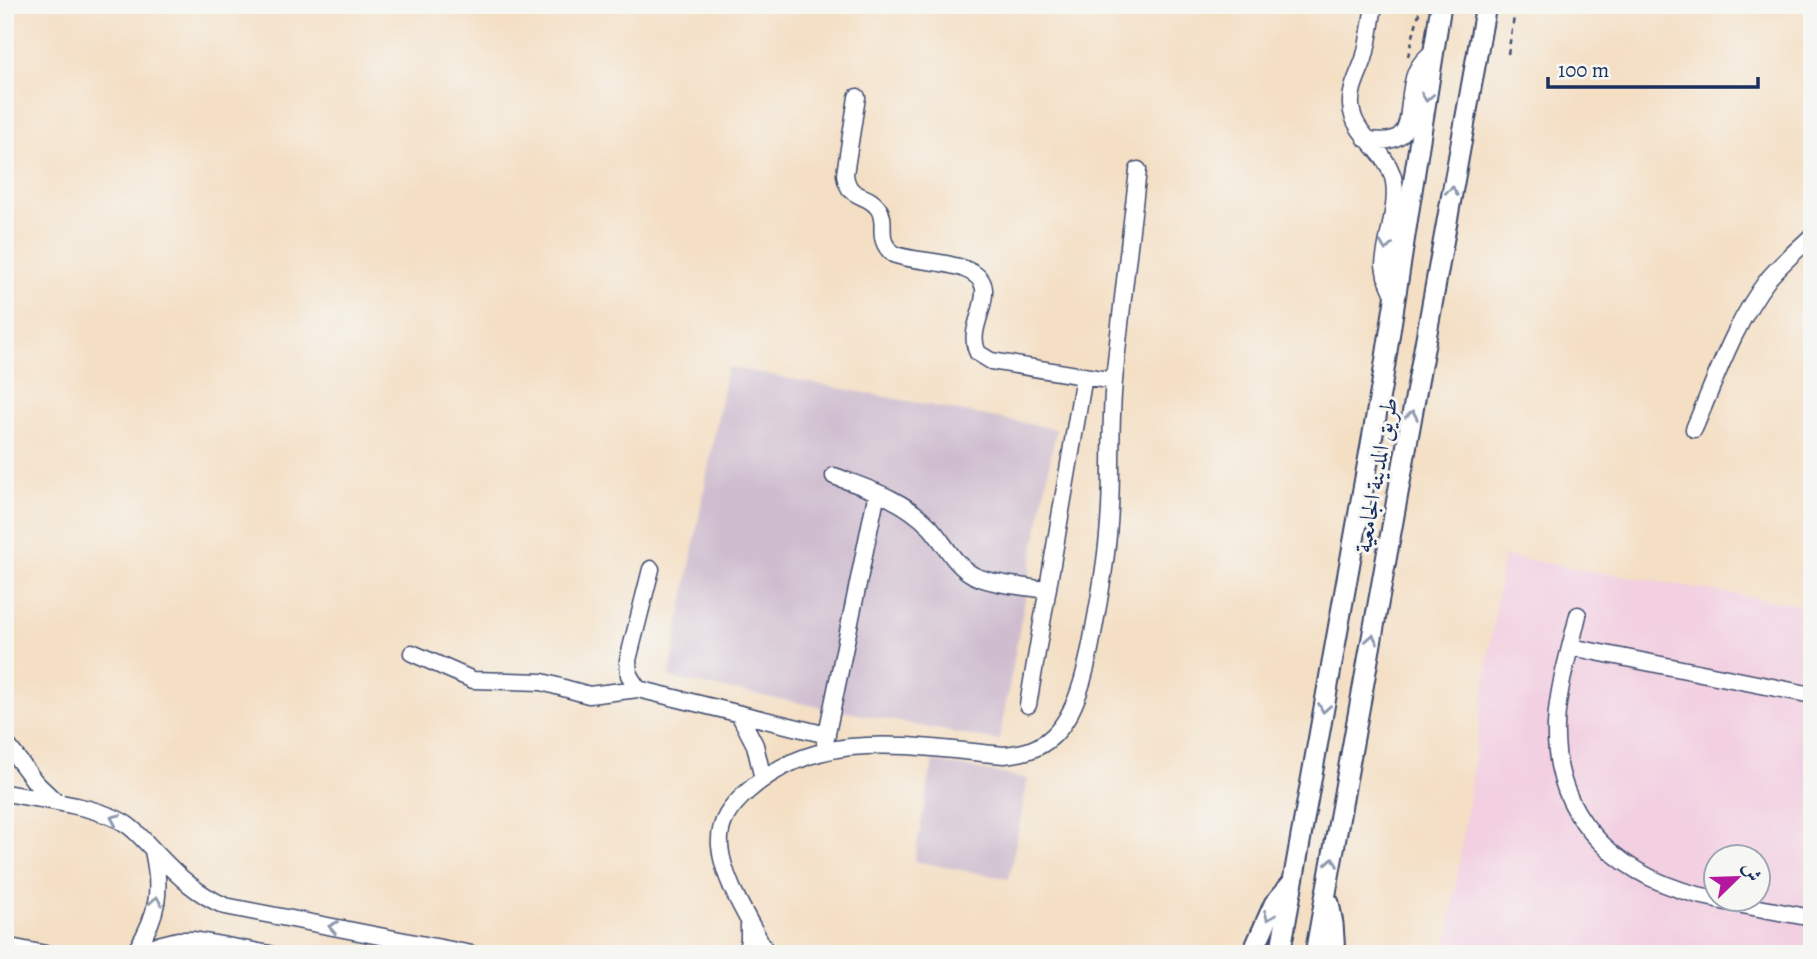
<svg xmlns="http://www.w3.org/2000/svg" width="1817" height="959" viewBox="0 0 1817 959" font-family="Alegreya,Amiri,serif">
	<rect width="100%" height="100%" fill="#f6f6f2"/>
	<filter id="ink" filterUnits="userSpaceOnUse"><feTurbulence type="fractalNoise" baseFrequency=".0143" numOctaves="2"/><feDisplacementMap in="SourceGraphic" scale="14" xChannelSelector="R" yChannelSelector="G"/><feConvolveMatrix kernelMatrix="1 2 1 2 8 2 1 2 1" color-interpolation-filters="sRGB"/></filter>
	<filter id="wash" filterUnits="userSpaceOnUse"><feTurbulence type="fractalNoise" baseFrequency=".00686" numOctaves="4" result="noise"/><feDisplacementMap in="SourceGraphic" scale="28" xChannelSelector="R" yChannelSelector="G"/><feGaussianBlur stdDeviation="1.57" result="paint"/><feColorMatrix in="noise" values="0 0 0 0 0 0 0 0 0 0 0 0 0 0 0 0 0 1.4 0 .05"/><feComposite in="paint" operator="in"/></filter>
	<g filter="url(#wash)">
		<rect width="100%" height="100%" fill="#f4dfc4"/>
		<path fill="#f2cfe1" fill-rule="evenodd" d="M1503,556L1812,607V954H1446ZM1716,858H1758V900H1716Z"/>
		<path fill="#cfbdcf" d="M727,367L1056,429L999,741L669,678Z
			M933,761L1028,779L1009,879L914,861Z"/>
	</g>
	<g filter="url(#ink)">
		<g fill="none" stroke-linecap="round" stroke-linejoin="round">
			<g stroke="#3c496d" stroke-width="19">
				<path id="minor" d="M1374,5C1371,23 1369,42 1364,59C1359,74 1350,88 1351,105C1353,135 1383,147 1392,174C1401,199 1386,237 1384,265L1386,276L1395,297
					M857,97L845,174C848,201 867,192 878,208C889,223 874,237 893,254C916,264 981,259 984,289C986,310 967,332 978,353L991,361L1114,381
					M1366,139C1423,150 1402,107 1416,72C1420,63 1426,57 1434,51
					M1694,429C1716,378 1735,322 1769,278C1782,263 1797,250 1812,236
					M834,476C869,489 903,499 930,527C944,542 954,565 973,575C989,584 1028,587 1047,590
					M651,569L628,660L629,675L638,689L827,735
					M1578,615C1570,651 1557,689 1556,726C1553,824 1626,882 1716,899
					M1571,647L1812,695
					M412,653L473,680L542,682L589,695L638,689
					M1028,705L1084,376
					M739,714L755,745L763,779
					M5,742L36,783L56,802
					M825,743L877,492
					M5,793C38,799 98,806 126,824C138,832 146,843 157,854C178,876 197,894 225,906L472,954
					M1716,900L1812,918
					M5,946L46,954
					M137,949C158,914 162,891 153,851
					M122,954L178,940H194L270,954
					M746,954L749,940V922
					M767,954C751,922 723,882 720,846C718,822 731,806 748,791C822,725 915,748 1004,755C1023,753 1038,750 1053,736C1077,713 1086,671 1092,639C1100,596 1108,552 1110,508C1112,466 1110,423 1114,381C1121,310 1130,240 1138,170"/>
			</g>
			<g stroke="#3c496d" stroke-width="23">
				<path id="major" d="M1329,903L1333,924L1335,954
					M1252,954L1274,904L1292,883
					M1280,954L1382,383L1441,5
					M1315,954L1486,5"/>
			</g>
			<path stroke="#3c496d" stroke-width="2.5" stroke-dasharray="5 5" stroke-linecap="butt" d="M1508,54L1516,5
				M1408,56L1421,5"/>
			<use href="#minor" stroke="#fff" stroke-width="16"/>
			<use href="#major" stroke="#fff" stroke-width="19"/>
		</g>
		<defs><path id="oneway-chevron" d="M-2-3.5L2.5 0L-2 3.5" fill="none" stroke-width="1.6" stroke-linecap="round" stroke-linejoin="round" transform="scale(1.75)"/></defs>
		<g stroke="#8d97ae">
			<use href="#oneway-chevron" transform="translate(1427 97) rotate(99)"/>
			<use href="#oneway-chevron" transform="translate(1452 191) rotate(-80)"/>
			<use href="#oneway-chevron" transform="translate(1386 246) rotate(98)"/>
			<use href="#oneway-chevron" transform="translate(1412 415) rotate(-80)"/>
			<use href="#oneway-chevron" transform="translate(1372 639) rotate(-80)"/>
			<use href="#oneway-chevron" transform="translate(1324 708) rotate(100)"/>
			<use href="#oneway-chevron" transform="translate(115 819) rotate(-156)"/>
			<use href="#oneway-chevron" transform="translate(1332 862) rotate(-80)"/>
			<use href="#oneway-chevron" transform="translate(156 901) rotate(-81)"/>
			<use href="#oneway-chevron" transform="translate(1269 916) rotate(112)"/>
			<use href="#oneway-chevron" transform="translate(333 927) rotate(-169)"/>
		</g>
	</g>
	<g text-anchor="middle" stroke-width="6" stroke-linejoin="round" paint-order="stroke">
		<g font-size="24" fill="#1b2f5e" stroke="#f6f6f2">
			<text transform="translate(1376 475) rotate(-80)" y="8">طريق المدينة الجامعية</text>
		</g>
	</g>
	<rect width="1817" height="959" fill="none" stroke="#f6f6f2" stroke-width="28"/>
	<g transform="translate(1737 878) rotate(67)"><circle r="33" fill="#f6f6f2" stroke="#9ea6b7" stroke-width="2"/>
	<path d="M0-5L12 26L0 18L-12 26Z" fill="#b5179e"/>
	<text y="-10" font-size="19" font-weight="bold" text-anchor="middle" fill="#1b2f5e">ش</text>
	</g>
	<path d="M1548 77v10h210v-10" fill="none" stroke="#1b2f5e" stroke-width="3.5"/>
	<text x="1558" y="77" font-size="21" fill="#1b2f5e" stroke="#f6f6f2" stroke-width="5" paint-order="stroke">100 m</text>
</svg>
